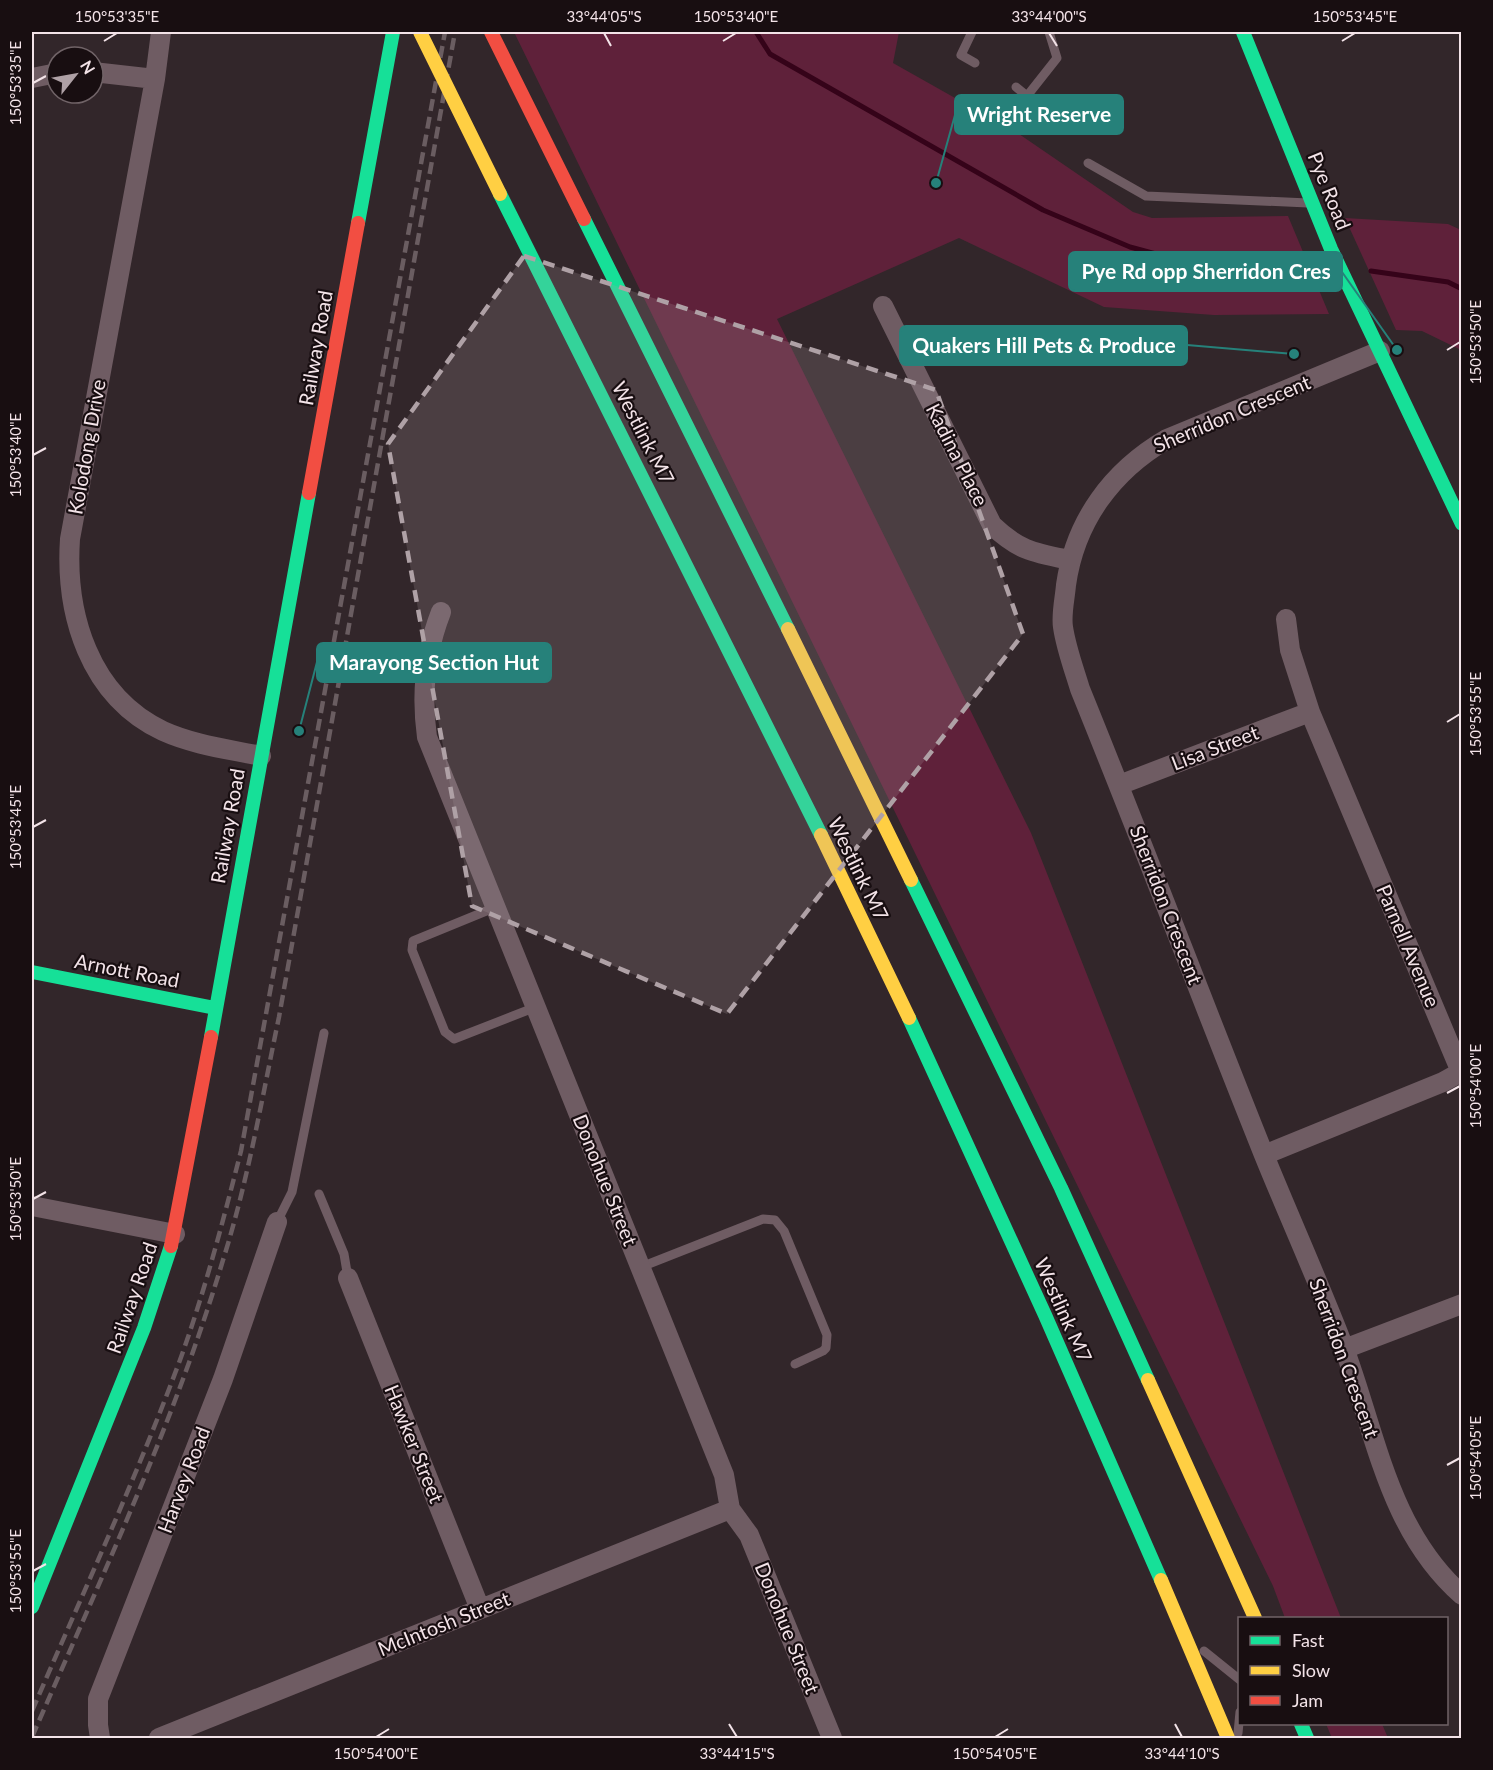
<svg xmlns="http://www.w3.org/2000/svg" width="1493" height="1770" viewBox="0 0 1493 1770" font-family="Lato,sans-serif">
	<rect width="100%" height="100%" fill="#32262a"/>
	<path fill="#5f213a" d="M514,32H899L893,63L1019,134L1133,212L1152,218L1288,216L1329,314L1214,315L1104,307L959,238L777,319L1031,833L1341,1618H1285L1273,1586Z
		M1345,218L1448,224L1461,230V350L1422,331L1396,330Z
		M1326,1724H1382L1388,1738H1332Z"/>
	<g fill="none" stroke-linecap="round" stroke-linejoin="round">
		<path stroke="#350319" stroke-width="5" d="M756,32L770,54L1043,210L1130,247L1238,276L1309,273
			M1371,271L1448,282L1462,289"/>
		<path stroke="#6f5c63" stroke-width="9" d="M972,32L961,55L975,63
			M1016,87L1027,96L1057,58L1049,32
			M1088,163L1146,196L1308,203
			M496,907L413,941L412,950L445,1032L454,1039L536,1007
			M319,1194L344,1254L348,1278
			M277,1222L292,1192L324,1033
			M641,1267L763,1219L775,1220L784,1231L827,1335L826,1348L823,1351L795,1364
			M1204,1651L1240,1680
			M1238,1733L1240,1712"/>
		<path stroke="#6f5c63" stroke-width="20" d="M161,32L155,79L70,539C65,614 89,696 163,731C194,745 228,749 261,756
			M93,72L155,79
			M32,78L57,73
			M883,306L992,525C1019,551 1035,553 1070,560
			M1380,351L1167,439C1112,471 1075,521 1066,585C1065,598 1061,614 1063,627C1066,648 1074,669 1080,689C1143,844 1202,1000 1264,1155C1290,1219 1319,1283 1344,1348C1376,1434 1389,1531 1462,1595
			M441,612C425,653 421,694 427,737L724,1475L730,1509L749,1535L832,1738
			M1119,785L1310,712
			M1264,1155L1443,1082L1461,1072L1310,712L1290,650L1286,619
			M32,1206L175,1234
			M348,1278L480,1609
			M1344,1349L1462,1304
			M100,1738L98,1725V1699L223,1379L277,1222
			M159,1738L730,1509"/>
		<path stroke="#16e098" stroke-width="14" d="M1243,32L1331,249L1462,524
			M500,194L821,835
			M584,219L788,629
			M358,223L393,32
			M911,880L1061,1188L1148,1380
			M32,972L215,1008
			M909,1018L1045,1315L1161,1580
			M211,1037L309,493
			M32,1607L144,1328L171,1246
			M1301,1724L1307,1738"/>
		<path stroke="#ffcf43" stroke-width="14" d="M788,629L911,880
			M821,835L909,1018
			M1148,1380L1255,1618
			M1161,1580L1228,1738"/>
		<path stroke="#f24e42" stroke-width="14" d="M491,32L584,219
			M309,493L358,223
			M171,1246L211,1037"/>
		<path stroke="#6a5d61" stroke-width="4.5" stroke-dasharray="12 6" stroke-linecap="butt" d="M32,1711C82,1595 136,1479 180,1360C205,1291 223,1221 241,1151L445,32
			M32,1737C100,1580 174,1424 223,1260C248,1181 262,1098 279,1017L455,32"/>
		<path stroke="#ffcf43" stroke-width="14" d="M420,32L500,194"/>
	</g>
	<path fill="#afa1a6" fill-opacity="0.2" stroke="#afa1a6" stroke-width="4.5" stroke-dasharray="12 8" stroke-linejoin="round" d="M524,256L936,390L1023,634L727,1014L472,906L388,444Z"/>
	<path fill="none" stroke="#f3e3e8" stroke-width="2" d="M604,33L611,46M1049,33L1057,46M104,41L117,33M723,41L736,33M1342,41L1355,33M33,83L46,76M1447,350L1460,342M33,455L46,448M1447,722L1460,714M33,827L46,820M1447,1093L1460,1086M33,1199L46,1192M1447,1465L1460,1458M33,1571L46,1564M729,1724L737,1737M1175,1724L1182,1737M376,1737L389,1729M995,1737L1008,1729"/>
	<g text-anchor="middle" stroke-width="4.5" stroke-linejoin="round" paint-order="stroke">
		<g font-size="20" fill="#f3e3e8" stroke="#180e11">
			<text transform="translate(1329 191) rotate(68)" y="7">Pye Road</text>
			<text transform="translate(316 348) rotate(-80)" y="7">Railway Road</text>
			<text transform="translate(1232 414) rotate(-23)" y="7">Sherridon Crescent</text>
			<text transform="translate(643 433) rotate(63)" y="7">Westlink M7</text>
			<text transform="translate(87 447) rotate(-80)" y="7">Kolodong Drive</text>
			<text transform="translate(957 455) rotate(63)" y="7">Kadina Place</text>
			<text transform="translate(1215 748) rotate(-21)" y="7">Lisa Street</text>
			<text transform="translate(228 826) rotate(-80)" y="7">Railway Road</text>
			<text transform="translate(858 869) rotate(64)" y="7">Westlink M7</text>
			<text transform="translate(1166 905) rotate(69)" y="7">Sherridon Crescent</text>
			<text transform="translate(1408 946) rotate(67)" y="7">Parnell Avenue</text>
			<text transform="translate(127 971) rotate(11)" y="7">Arnott Road</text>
			<text transform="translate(605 1180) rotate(68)" y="7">Donohue Street</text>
			<text transform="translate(132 1298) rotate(-71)" y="7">Railway Road</text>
			<text transform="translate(1063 1310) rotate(66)" y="7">Westlink M7</text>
			<text transform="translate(1344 1358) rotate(70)" y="7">Sherridon Crescent</text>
			<text transform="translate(414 1444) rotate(68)" y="7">Hawker Street</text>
			<text transform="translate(184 1480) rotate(-69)" y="7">Harvey Road</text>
			<text transform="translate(444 1624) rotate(-22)" y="7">McIntosh Street</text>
			<text transform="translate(787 1628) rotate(68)" y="7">Donohue Street</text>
		</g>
	</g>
	<path fill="none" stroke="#26817a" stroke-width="2" d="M936 183L955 115M1397 350L1342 272M1294 354L1187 345M299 731L317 662"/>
	<g fill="#26817a" stroke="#180e11" stroke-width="2">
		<circle cx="936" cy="183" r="6"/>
		<circle cx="1397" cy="350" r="6"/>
		<circle cx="1294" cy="354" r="6"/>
		<circle cx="299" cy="731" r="6"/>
	</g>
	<g fill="#26817a" stroke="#26817a" stroke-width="2">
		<rect x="955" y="95" width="168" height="39" rx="6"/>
		<rect x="1069" y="252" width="273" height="39" rx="6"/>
		<rect x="900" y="326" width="287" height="39" rx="6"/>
		<rect x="317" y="643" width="234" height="39" rx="6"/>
	</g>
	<g font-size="21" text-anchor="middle" font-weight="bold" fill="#fff">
		<text x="1039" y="122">Wright Reserve</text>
		<text x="1206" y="279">Pye Rd opp Sherridon Cres</text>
		<text x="1044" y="353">Quakers Hill Pets &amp; Produce</text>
		<text x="434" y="670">Marayong Section Hut</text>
	</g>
	<rect width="1493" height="1770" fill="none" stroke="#180e11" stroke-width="66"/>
	<rect x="1238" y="1617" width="210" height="108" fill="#180e11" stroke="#706367" stroke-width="1.5"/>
	<rect x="1250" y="1636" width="30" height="9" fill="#16e098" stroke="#706367" stroke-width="1.5"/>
	<text x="1292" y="1647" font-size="18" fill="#f3e3e8">Fast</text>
	<rect x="1250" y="1666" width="30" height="9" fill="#ffcf43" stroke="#706367" stroke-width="1.5"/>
	<text x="1292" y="1677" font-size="18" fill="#f3e3e8">Slow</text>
	<rect x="1250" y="1696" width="30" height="9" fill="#f24e42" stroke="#706367" stroke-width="1.5"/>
	<text x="1292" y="1707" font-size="18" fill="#f3e3e8">Jam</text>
	<g transform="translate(75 75) rotate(59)"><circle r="28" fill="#180e11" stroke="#706367" stroke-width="1.5"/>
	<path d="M0-4.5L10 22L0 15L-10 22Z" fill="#afa1a6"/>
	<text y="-9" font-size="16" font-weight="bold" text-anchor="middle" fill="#f3e3e8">N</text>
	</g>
	<rect x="33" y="33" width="1427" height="1704" fill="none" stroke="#f3e3e8" stroke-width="2"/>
	<g font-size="15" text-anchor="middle" fill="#f3e3e8">
		<text x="117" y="22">150°53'35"E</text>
		<text x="604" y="22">33°44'05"S</text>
		<text x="736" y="22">150°53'40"E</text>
		<text x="1049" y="22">33°44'00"S</text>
		<text x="1355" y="22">150°53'45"E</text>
		<text transform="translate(16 83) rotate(-90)" y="5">150°53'35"E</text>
		<text transform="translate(1476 342) rotate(-90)" y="5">150°53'50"E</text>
		<text transform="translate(16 455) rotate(-90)" y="5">150°53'40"E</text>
		<text transform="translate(1476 714) rotate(-90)" y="5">150°53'55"E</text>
		<text transform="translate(16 827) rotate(-90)" y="5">150°53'45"E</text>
		<text transform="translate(1476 1086) rotate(-90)" y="5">150°54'00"E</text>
		<text transform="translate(16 1199) rotate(-90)" y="5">150°53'50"E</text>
		<text transform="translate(1476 1458) rotate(-90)" y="5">150°54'05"E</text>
		<text transform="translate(16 1571) rotate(-90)" y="5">150°53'55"E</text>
		<text x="376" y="1759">150°54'00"E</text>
		<text x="737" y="1759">33°44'15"S</text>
		<text x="995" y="1759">150°54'05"E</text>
		<text x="1182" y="1759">33°44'10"S</text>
	</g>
</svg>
